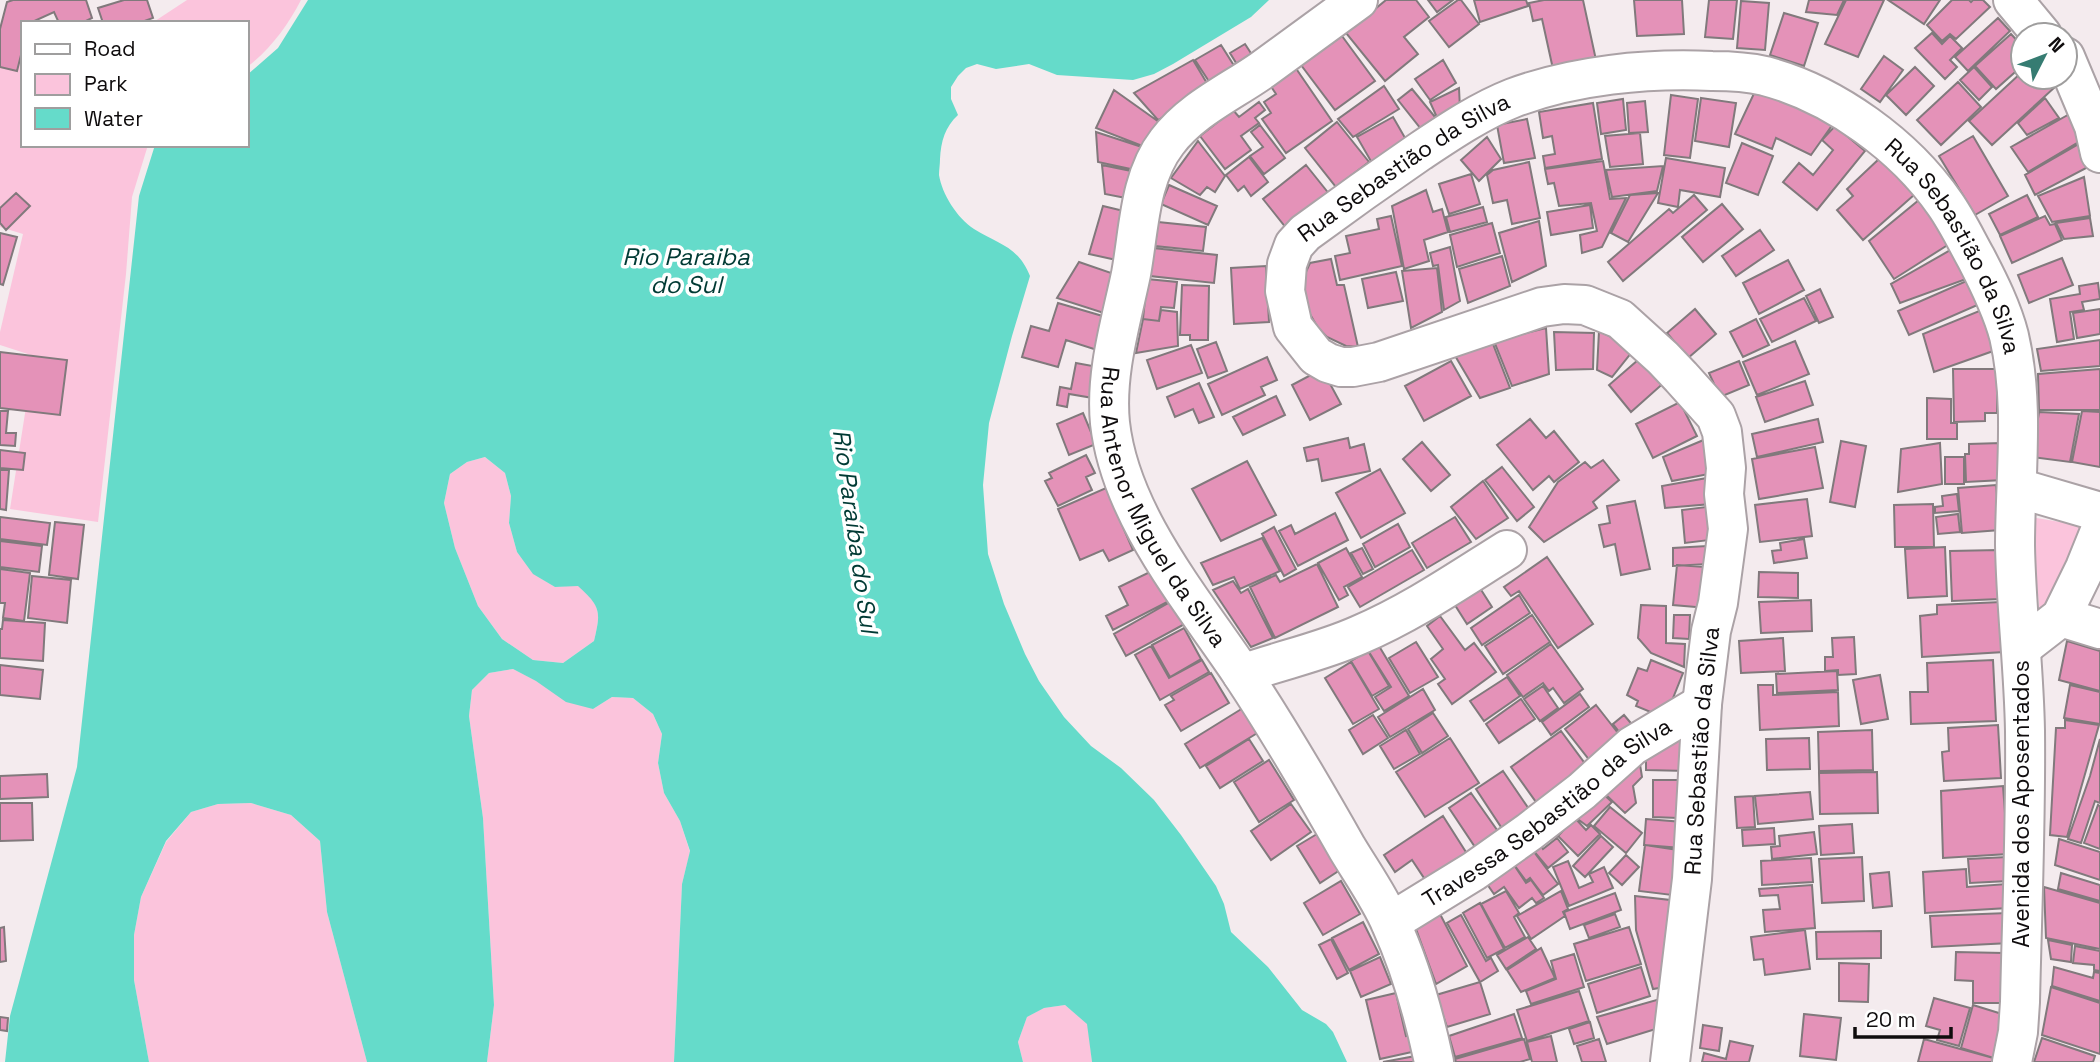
<svg xmlns="http://www.w3.org/2000/svg" width="2100" height="1062" viewBox="0 0 2100 1062" font-family="'Space Grotesk',sans-serif">
	<rect width="100%" height="100%" fill="#f4ebee"/>
	<path fill="#fbc4dc" d="M187,0H301C288,25 270,50 247,67V23H152Z
		M0,57L23,64V145H148L132,197L126,274L98,522L10,509L34,356L0,345V332L23,234L0,227Z
		M485,457L505,473L511,496L509,523L517,552L534,574L555,587L578,585C601,607 601,611 594,641L563,663L533,660L502,639L478,606L455,548L444,503L450,474L467,462Z
		M2030,517L2090,527L2041,624Z
		M513,669L593,709L612,697L633,698L653,714L662,734L658,763L664,793L680,821L690,852L682,884L674,1062H487L494,1005L483,818L469,716L472,690L489,673Z
		M251,803L291,815L320,841L327,912L367,1062H149L134,980V935L141,897L166,842L191,812L218,804Z
		M1065,1005L1088,1024L1092,1062H1023L1018,1042L1027,1017L1043,1008Z"/>
	<path fill="#65dbca" fill-rule="evenodd" d="M308,0H1269L1251,17L1173,64L1154,74L1133,80L1057,75L1029,64L996,69L977,64L966,68L958,76L951,87V99L958,115C945,127 941,141 940,159C940,164 939,170 939,175C942,194 957,218 974,229C998,244 1018,246 1030,276L1012,336L989,423L983,485L988,554L1004,604L1025,654L1039,681L1064,717L1091,746L1121,768L1154,800L1181,835L1216,886L1224,904L1231,932L1268,967L1302,1010L1326,1024L1333,1032L1347,1062H1092L1087,1024L1065,1005L1044,1008L1027,1017L1018,1042L1023,1062H674L682,884L690,851L680,821L664,793L658,763L662,734L653,714L633,698L612,697L593,709L566,702L536,681L513,669L489,673L472,690L469,716L483,818L494,1005L487,1062H367L327,912L320,841L291,815L251,803L218,804L191,812L166,841L141,897L134,935V980L149,1062H5L10,1016L77,767L139,196L155,145H247V75L278,48ZM485,457L505,473L511,496L509,523L517,552L533,574L555,587L578,586C601,607 601,611 594,641L563,663L533,660L502,639L478,606L455,548L444,503L450,474L467,462Z"/>
	<path fill="#e492b8" stroke="#81797c" stroke-width="2" d="M13,0H86L92,18L82,23H59L54,12L30,23H23V47L17,71L0,67V29L7,2Z
		M124,0H147L153,18L139,23H103L98,8Z
		M1386,0H1416L1429,17L1404,37L1418,54L1385,81L1346,33Z
		M1428,0H1453L1437,12Z
		M1458,0H1461L1479,24L1449,47L1429,21Z
		M1474,0H1526L1528,6L1480,22Z
		M1544,0H1583L1596,60L1553,69L1542,19L1533,21L1529,3Z
		M1634,0H1682L1684,34L1637,36Z
		M1709,0H1737L1733,39L1705,37Z
		M1809,0H1844L1837,15L1806,12Z
		M1846,0H1884L1858,57L1825,44Z
		M1888,0H1940L1924,24Z
		M1952,0H1969L1971,2L1973,0H1983L1990,7L1956,39L1950,34L1942,41L1927,25Z
		M1741,1L1769,3L1765,50L1737,48Z
		M1784,13L1818,23L1804,66L1770,55Z
		M1998,18L2010,31L1968,71L1955,57Z
		M1932,33L1942,44L1950,36L1962,48L1950,60L1957,67L1945,79L1915,48Z
		M2011,34L2023,47V65L1996,89L1975,66Z
		M1342,36L1375,81L1335,110L1301,65Z
		M1245,44L1256,61L1241,71L1230,53Z
		M1221,45L1238,72L1212,86L1195,60Z
		M1884,56L1903,70L1880,102L1861,89Z
		M1193,60L1211,90L1158,120L1134,93Z
		M1443,60L1456,83L1430,100L1415,79Z
		M1295,67L1332,121L1286,153L1262,119L1271,113L1264,102L1276,94L1270,85Z
		M1915,67L1934,86L1906,115L1886,95Z
		M1974,67L1992,87L1979,100L1960,80Z
		M2023,71V77H2046L2055,87L1992,145L1969,121Z
		M1958,82L1981,107L1941,145L1917,120Z
		M1384,86L1399,109L1353,137L1338,119Z
		M1757,87L1833,124L1811,155L1776,138L1772,149L1735,134Z
		M1459,88L1460,109L1439,122L1430,102Z
		M1412,89L1440,123L1425,134L1398,100Z
		M1114,90L1159,122L1145,147L1096,128Z
		M1671,95L1698,99L1690,158L1664,155Z
		M1701,98L1736,103L1729,147L1695,141Z
		M2045,98L2059,118L2027,135L2018,123Z
		M1623,99L1626,130L1601,134L1597,103Z
		M1645,101L1648,132L1629,133L1627,103Z
		M1259,102L1265,110L1255,118L1259,123L1241,136L1251,150L1225,169L1200,136L1233,110L1239,117Z
		M1593,103L1602,159L1545,168L1543,156L1555,154L1552,136L1543,138L1539,112Z
		M2073,112L2087,137L2028,172L2011,147Z
		M1393,117L1408,143L1372,163L1357,137Z
		M1527,119L1535,158L1504,163L1497,125Z
		M1337,122L1369,162L1336,187L1305,148Z
		M1260,125L1285,158L1264,174L1250,156L1263,147L1251,132Z
		M1835,126L1865,151L1817,210L1783,182L1799,163L1813,175L1833,150L1822,140Z
		M1096,132L1145,148L1140,171L1098,162Z
		M1640,133L1643,164L1610,167L1605,136Z
		M1973,136L2008,196L1975,215L1939,156Z
		M1487,137L1501,159L1479,181L1461,160Z
		M1198,141L1225,176L1215,192L1207,187L1200,195L1171,178Z
		M2084,141L2090,166L2035,195L2025,175Z
		M1742,143L1773,156L1758,195L1726,183Z
		M1249,157L1268,182L1251,196L1244,186L1238,191L1226,175Z
		M1666,158L1725,168L1720,197L1680,190L1678,207L1658,203Z
		M1880,158L1914,195L1863,240L1837,210L1853,196L1847,189Z
		M1603,161L1610,199L1626,198L1602,247L1582,253L1580,235L1597,231L1591,203L1559,206L1554,183L1548,184L1545,169Z
		M1529,162L1540,218L1512,224L1507,200L1493,203L1487,175L1493,170Z
		M1102,165L1136,172L1131,199L1105,194Z
		M1306,165L1330,195L1287,229L1263,199Z
		M1663,166L1657,191L1612,197L1606,170Z
		M1471,174L1480,204L1449,214L1439,184Z
		M2084,177L2090,216L2052,222L2038,196Z
		M1169,185L1217,206L1208,225L1161,204Z
		M1426,190L1433,212L1442,209L1448,232L1424,240L1429,261L1404,269L1392,206Z
		M16,193L30,206L6,230L0,223V208Z
		M1658,193L1628,242L1611,233L1630,195Z
		M1694,195L1707,210L1623,281L1608,262L1669,209L1673,213Z
		M1925,195L1954,241L1894,279L1869,241Z
		M2027,195L2038,217L2000,235L1989,214Z
		M1722,204L1743,229L1703,262L1682,237Z
		M1590,205L1593,228L1551,235L1547,212Z
		M1103,206L1128,212L1121,261L1089,254Z
		M1483,207L1487,222L1450,232L1446,217Z
		M1391,216L1402,266L1340,280L1335,256L1350,253L1346,236L1379,229L1377,219Z
		M2045,216L2050,225L2055,224L2062,240L2012,263L2000,236Z
		M2090,218L2093,236L2064,239L2056,223Z
		M1539,221L1546,266L1512,282L1499,233Z
		M1158,222L1206,227L1203,251L1155,246Z
		M1492,223L1500,253L1457,267L1450,235Z
		M1760,230L1774,250L1736,276L1722,256Z
		M0,233L17,237L3,285L0,284Z
		M1450,247L1460,301L1444,310L1438,265L1433,266L1430,253Z
		M1153,248L1217,255L1214,283L1150,276Z
		M1954,248L1969,278L1900,303L1891,284Z
		M1502,256L1510,286L1468,303L1459,269Z
		M2062,258L2073,285L2029,303L2018,275Z
		M1331,259L1337,285H1344L1358,347L1346,346L1327,337L1318,328L1307,309L1304,284L1305,274L1310,263Z
		M1788,260L1804,290L1759,314L1743,283Z
		M1079,262L1120,276L1107,314L1057,298Z
		M1266,266L1269,322L1234,324L1231,268Z
		M1437,268L1442,312L1411,328L1402,271Z
		M1396,272L1403,301L1368,308L1362,279Z
		M1147,279L1177,282L1174,308L1161,307L1159,321L1143,319Z
		M1971,279L1982,303L1909,335L1898,311Z
		M2098,283L2100,299L2082,302L2084,310L2070,312L2074,339L2057,342L2050,299L2080,294L2079,286Z
		M1182,285L1209,286L1208,340H1190V335H1180Z
		M1820,289L1833,317L1819,323L1806,296Z
		M1804,298L1816,321L1772,342L1760,319Z
		M1058,303L1106,317L1097,350L1066,340L1058,367L1022,357L1031,326L1049,331Z
		M1695,309L1716,334L1688,358L1667,333Z
		M1984,309L1996,350L1934,372L1923,334Z
		M2100,309V334L2077,338L2073,313Z
		M1161,310L1177,312L1178,346L1136,353L1143,319L1159,321Z
		M1756,319L1769,345L1743,357L1730,332Z
		M1546,328L1549,374L1512,386L1494,341Z
		M1599,331L1635,348L1612,377L1597,370Z
		M1554,332L1594,333L1593,369L1556,370Z
		M1491,339L1510,388L1480,398L1454,354Z
		M2100,340V366L2041,371L2037,349Z
		M1795,341L1809,374L1757,395L1743,362Z
		M1216,342L1227,371L1208,378L1197,349Z
		M1191,345L1202,373L1157,389L1147,360Z
		M0,352L67,360L60,415L0,408Z
		M1645,354L1667,380L1631,412L1609,385Z
		M1267,357L1277,380L1261,387L1265,395L1222,415L1208,384Z
		M1451,361L1471,396L1424,421L1405,386Z
		M1739,361L1749,385L1720,397L1709,373Z
		M1076,363L1098,367L1093,398L1069,394L1067,407L1057,405L1060,387L1071,389Z
		M1322,369L1341,404L1310,420L1292,385Z
		M1953,369H1997V413H1985V421L1954,422Z
		M2100,369V410H2039L2038,374Z
		M1805,381L1813,405L1765,422L1756,397Z
		M1199,383L1214,417L1199,423L1193,409L1175,417L1167,397Z
		M1276,396L1285,415L1243,435L1233,417Z
		M1927,398L1951,399V423H1957V439H1927Z
		M1680,402L1697,436L1653,458L1636,424Z
		M0,411H8L6,433H16L15,446L0,445Z
		M2082,411L2100,412V467L2072,462Z
		M2039,412L2079,414L2070,462L2032,457Z
		M1083,413L1096,444L1069,455L1057,424Z
		M1530,419L1546,438L1554,431L1579,462L1554,482L1549,476L1533,490L1497,445Z
		M1818,419L1823,442L1757,457L1752,434Z
		M1348,438L1350,448L1364,444L1370,471L1322,481L1318,459L1307,461L1304,448Z
		M1706,439L1714,473L1672,481L1663,457Z
		M1841,441L1866,446L1855,507L1830,502Z
		M1422,442L1450,475L1431,491L1403,459Z
		M1940,443L1942,484L1898,492L1901,449Z
		M2001,443L2003,480L1966,482L1965,454H1969V444Z
		M1815,447L1823,488L1759,499L1752,459Z
		M0,450L25,453L23,470L0,468Z
		M1086,455L1095,473L1086,477L1092,490L1058,506L1045,481L1052,478L1049,473Z
		M1945,457H1964V484H1945Z
		M1603,460L1619,480L1593,502L1597,508L1544,542L1529,527L1558,482L1585,462L1591,468Z
		M1247,461L1276,515L1221,541L1192,489Z
		M1502,467L1534,507L1517,521L1485,480Z
		M1380,469L1405,513L1361,538L1336,493Z
		M0,470H9L6,510L0,509Z
		M1707,478L1711,504L1665,508L1662,486Z
		M1483,481L1508,518L1476,539L1451,507Z
		M1996,485L2000,530L1962,533L1958,488Z
		M1106,488L1133,550L1109,561L1103,550L1080,560L1058,509Z
		M1957,494L1959,511L1935,513V507L1943,506L1942,496Z
		M1807,499L1812,536L1760,542L1755,505Z
		M1635,501L1650,569L1621,575L1615,544L1604,547L1599,525L1610,523L1607,506Z
		M1933,504L1934,547H1895L1894,505Z
		M1714,506L1718,539L1685,543L1682,510Z
		M1335,513L1348,540L1298,566L1279,531L1291,525L1295,534Z
		M1958,514L1960,532L1938,534L1936,517Z
		M0,517L50,523L47,545L0,539Z
		M1455,517L1471,542L1427,568L1412,543Z
		M55,522L84,525L78,579L49,575Z
		M1398,524L1410,547L1375,567L1363,544Z
		M1274,527L1296,569L1284,576L1262,534Z
		M1262,538L1280,571L1240,589L1234,577L1213,585L1201,563Z
		M1804,539L1807,558L1774,563L1772,551L1781,550L1780,543Z
		M0,541L42,546L39,572L0,567Z
		M1707,546L1708,564L1673,566V548Z
		M1945,547L1947,596L1908,598L1905,549Z
		M1346,548L1362,577L1344,587L1348,595L1339,600L1318,563Z
		M1362,548L1373,569L1363,574L1351,553Z
		M1412,550L1424,570L1360,607L1348,587Z
		M1999,550L2000,599L1952,601L1950,551Z
		M1547,557L1593,624L1558,648L1519,591L1511,596L1504,587Z
		M1317,564L1338,607L1275,638L1250,587L1276,575L1280,582Z
		M1677,565L1705,567L1707,608L1673,605Z
		M1160,567L1175,598L1113,630L1106,616L1128,605L1119,587Z
		M0,569L30,573L24,621L3,618L5,603H0Z
		M1759,572L1798,573V598L1758,597Z
		M32,576L71,580L67,623L28,618Z
		M1233,581L1241,593L1248,589L1273,638L1251,647L1213,590Z
		M1478,585L1492,607L1467,624L1453,602Z
		M1519,595L1530,613L1482,645L1471,628Z
		M1179,597L1192,620L1126,656L1114,634Z
		M1811,600L1812,631L1761,633L1759,602Z
		M2001,602L2004,652L1922,657L1920,616L1937,614V605Z
		M1641,605L1666,606V643L1685,644L1684,667L1651,653L1638,638Z
		M1532,615L1550,642L1503,674L1485,646Z
		M1674,615H1690L1689,639L1673,638Z
		M1440,616L1465,650L1474,643L1496,672L1452,704L1438,684L1445,679L1431,659L1443,649L1427,626Z
		M3,620L45,623L43,661L0,658V629H2Z
		M1184,628L1201,659L1170,677L1152,645Z
		M1854,637L1856,674L1838,675V670L1825,671V657H1833L1832,638Z
		M1783,638L1785,671L1741,673L1739,641Z
		M2067,641L2100,651V691L2059,680Z
		M1416,642L1438,677L1410,693L1389,658Z
		M1551,644L1583,689L1564,703L1553,688L1549,691L1543,683L1523,697L1507,675Z
		M1151,646L1169,678L1202,660L1209,672L1160,700L1135,655Z
		M1379,646L1409,696L1384,711L1375,697L1391,687L1369,652Z
		M1368,651L1389,686L1372,696L1351,661Z
		M1651,660L1683,673L1665,718L1636,706L1638,701L1627,695L1638,668L1647,671Z
		M1993,660L1996,721L1911,724L1910,692H1928L1927,663Z
		M1351,662L1379,709L1353,724L1325,678Z
		M0,665L43,670L40,699L0,695Z
		M1837,671L1838,690L1777,693L1776,674Z
		M1211,673L1229,703L1181,731L1165,705L1174,700L1171,696Z
		M1880,675L1888,719L1861,724L1853,680Z
		M1507,677L1520,696L1484,721L1470,701Z
		M1758,685H1773V695L1838,692L1839,726L1760,730Z
		M2070,685L2100,692V724L2064,718Z
		M1543,686L1558,708L1540,721L1524,699Z
		M1423,689L1435,710L1390,737L1378,717Z
		M1580,694L1589,707L1551,735L1542,722Z
		M1521,699L1535,719L1499,743L1486,724Z
		M1596,705L1625,742L1594,766L1565,729Z
		M1243,708L1259,732L1200,768L1185,744Z
		M1433,713L1448,736L1422,753L1408,729Z
		M1373,715L1388,738L1363,754L1349,730Z
		M1624,715L1635,728L1624,738L1613,724Z
		M2065,720L2099,725L2067,837L2050,835L2056,728H2065Z
		M1998,725L2001,778L1944,781L1942,752L1949,751L1948,728Z
		M1406,730L1420,754L1394,769L1380,746Z
		M1872,730L1873,770L1819,771L1818,732Z
		M1561,731L1592,773L1541,809L1511,767Z
		M1667,736L1687,737V771L1646,770V754Z
		M1450,738L1479,783L1425,817L1396,772Z
		M1809,738L1810,769L1767,770L1766,739Z
		M1249,739L1263,761L1220,788L1206,766Z
		M2100,739V803L2095,801L2081,843L2068,839L2090,776Z
		M1639,758L1642,777L1633,786L1636,803L1625,813L1603,792Z
		M1269,760L1294,800L1259,822L1234,782Z
		M1503,771L1533,815L1505,833L1476,789Z
		M1877,772L1878,813L1820,814L1819,773Z
		M47,774L48,797L0,799V776Z
		M1653,780H1690L1678,818L1653,817Z
		M2003,786L2008,854L1943,858L1941,791Z
		M1601,792L1612,802L1587,826L1575,817Z
		M1810,792L1813,819L1758,824L1755,796Z
		M1471,793L1502,837L1479,853L1449,808Z
		M1753,796L1755,827L1737,828L1735,797Z
		M0,803H32L33,840L0,841Z
		M1291,804L1311,832L1271,860L1251,831Z
		M2098,805L2100,806V849L2084,843Z
		M1610,807L1642,833L1626,853L1594,826Z
		M1443,816L1471,860L1430,887L1412,860L1395,872L1384,855Z
		M1575,818L1586,830L1591,825L1600,834L1578,856L1558,836Z
		M1646,819L1683,822L1682,848L1644,845Z
		M1852,824L1854,853L1821,855L1819,826Z
		M1774,828L1775,844L1743,846L1742,830Z
		M1814,832L1817,854L1772,859L1771,847L1780,846L1779,836Z
		M1317,834L1340,870L1320,883L1297,846Z
		M1601,836L1613,847L1585,877L1573,866Z
		M1557,838L1568,852L1548,868L1532,849L1539,843L1543,849Z
		M2059,839L2100,852V880L2055,865Z
		M1645,845L1678,850L1672,895L1639,891Z
		M1534,852L1558,884L1543,895L1530,878L1526,881L1515,866Z
		M1626,855L1639,867L1622,885L1609,873Z
		M1862,857L1864,901L1822,903L1819,859Z
		M2007,857L2008,881L1970,883L1968,859Z
		M1811,858L1813,882L1762,885L1761,861Z
		M1568,861L1579,888L1593,882L1589,874L1604,867L1613,888L1569,906L1553,867Z
		M1514,865L1526,883L1531,880L1544,898L1536,903L1532,898L1519,908L1504,887L1494,894L1487,884Z
		M1966,869L1967,887L2007,884L2008,908L1925,913L1923,872Z
		M1889,872L1892,906L1873,908L1870,874Z
		M2061,873L2100,885V901L2058,889Z
		M1341,881L1360,914L1323,935L1304,903Z
		M1812,885L1815,928L1765,932L1763,910L1780,909L1778,895L1760,896L1759,889Z
		M2044,887L2100,903V949L2046,938Z
		M1506,891L1519,913L1514,917L1525,937L1505,948L1481,904Z
		M1561,891L1568,909L1563,912L1565,916L1531,939L1517,916Z
		M1615,893L1621,910L1570,929L1564,912Z
		M1635,896L1670,900L1665,987L1653,989L1636,930Z
		M1480,903L1504,949L1487,958L1463,913Z
		M2008,913L2010,943L1932,947L1930,916Z
		M1440,914L1467,966L1436,984L1416,929Z
		M1615,914L1620,927L1589,938L1584,925Z
		M1461,915L1486,961L1491,958L1498,971L1480,982L1447,923Z
		M1363,922L1379,954L1349,970L1332,938Z
		M4,927L6,961L0,962V928Z
		M1629,927L1641,964L1586,981L1574,944Z
		M1805,930L1810,969L1765,975L1763,959L1754,960L1751,937Z
		M1881,931V958L1817,959L1816,932Z
		M1528,937L1536,949L1506,969L1497,955Z
		M1331,939L1348,973L1337,979L1319,945Z
		M2048,940L2072,945L2071,962L2051,959Z
		M2075,946L2100,951V971L2094,970V965L2073,963Z
		M1541,948L1555,978L1521,992L1507,970Z
		M1956,952L2003,953L2002,1003H1973V981L1955,980Z
		M1574,954L1584,987L1531,1004L1526,991L1556,979L1551,961Z
		M1380,957L1391,984L1361,997L1350,971Z
		M1839,963L1869,964L1868,1002L1839,1001Z
		M1641,967L1650,996L1597,1013L1588,984Z
		M2054,967L2093,978L2094,972L2100,973V1001L2052,986Z
		M1480,982L1490,1014L1447,1027L1436,995Z
		M2051,987L2100,1003V1054L2042,1035Z
		M1579,991L1589,1021L1527,1041L1517,1010Z
		M1396,993L1406,1036L1418,1034L1421,1050L1380,1059L1366,1000Z
		M1934,998L1970,1008L1959,1046L1937,1040L1940,1030L1926,1026Z
		M1660,999L1659,1028L1607,1044L1597,1017Z
		M1973,1005L2002,1014L1999,1027L2006,1028L1997,1059L1961,1048Z
		M1514,1014L1522,1038L1455,1057L1449,1036Z
		M1804,1014L1841,1018L1836,1060L1800,1056Z
		M0,1017L8,1018L7,1031L0,1030Z
		M1590,1022L1594,1038L1574,1044L1569,1029Z
		M1703,1025L1722,1028L1719,1051L1700,1048Z
		M1551,1036L1557,1062H1532L1527,1042Z
		M2042,1038L2095,1056L2093,1062H2034Z
		M1524,1039L1530,1059L1520,1062H1456L1455,1059Z
		M1599,1039L1606,1062H1582L1577,1046Z
		M1924,1039L1997,1059L1996,1062H1918Z
		M1730,1041L1753,1046L1749,1062H1702L1704,1053L1726,1059Z
		M1421,1055L1422,1062H1383Z"/>
	<g fill="none" stroke-linecap="round" stroke-linejoin="round">
		<g stroke="#aba2a6" stroke-width="42">
			<g id="street">
				<path id="s1" d="M1358,0C1326,23 1294,47 1262,70C1229,93 1191,110 1167,142C1139,178 1139,231 1131,274C1121,322 1105,373 1110,423C1120,514 1190,597 1240,671C1278,728 1313,788 1347,848C1362,873 1380,898 1391,924C1411,968 1424,1015 1434,1062"/>
				<path d="M2013,0L2042,35"/>
				<path d="M2065,57L2094,126L2100,153"/>
				<path d="M2018,488L2100,512"/>
				<path d="M2061,617L2100,629"/>
				<path d="M2021,648L2061,617L2085,568L2100,531"/>
				<path d="M1242,674C1281,660 1321,652 1359,635C1411,613 1459,580 1507,550"/>
				<path id="s2" d="M1391,922L1474,871L1529,832L1582,791L1632,746L1702,704"/>
				<path id="s3" d="M1670,1062L1692,879L1702,704L1711,631L1718,603L1728,529L1724,494L1726,468L1722,432L1716,416L1681,377L1663,358L1620,319L1585,305L1564,304L1542,307L1379,362L1353,367H1341L1328,363L1316,356L1293,327L1285,291L1287,264L1294,245L1305,233C1343,205 1381,178 1419,152C1449,132 1480,111 1513,98C1574,75 1647,68 1712,71C1729,71 1748,72 1765,76C1834,94 1905,146 1945,204C1957,221 1966,240 1976,258C1989,283 2002,309 2009,336C2025,404 2015,476 2015,545C2016,607 2024,669 2025,731C2026,821 2022,912 2020,1002L2018,1032L2012,1062"/>
			</g>
		</g>
		<use href="#street" stroke="#fff" stroke-width="38"/>
	</g>
	<g text-anchor="middle" stroke-width="7" stroke-linejoin="round" paint-order="stroke">
		<g font-size="23" fill="#0f0c0d" stroke="#fff">
			<text dy="8" stroke="none"><textPath href="#s3" startOffset="1363">Rua Sebastião da Silva</textPath></text>
			<text dy="8" stroke="none"><textPath href="#s3" startOffset="2014">Rua Sebastião da Silva</textPath></text>
			<text dy="8" stroke="none"><textPath href="#s1" startOffset="625">Rua Antenor Miguel da Silva</textPath></text>
			<text dy="8" stroke="none"><textPath href="#s3" startOffset="313">Rua Sebastião da Silva</textPath></text>
			<text transform="translate(2021 804) rotate(-90)" y="8">Avenida dos Aposentados</text>
			<text dy="8" stroke="none"><textPath href="#s2" startOffset="191">Travessa Sebastião da Silva</textPath></text>
		</g>
		<g font-size="24" font-style="italic" fill="#003a34" stroke="#fff">
			<text x="686" y="265">Rio Paraiba<tspan x="686" dy="28">do Sul</tspan></text>
			<text transform="translate(855 531) rotate(82)" y="8">Rio Paraíba do Sul</text>
		</g>
	</g>
	<rect x="21" y="21" width="228" height="126" fill="#ffffff" stroke="#9f9e9e" stroke-width="2"/>
	<rect x="35" y="44" width="35" height="10" fill="#ffffff" stroke="#9f9e9e" stroke-width="2"/>
	<text x="84" y="56" font-size="21" fill="#0f0c0d">Road</text>
	<rect x="35" y="74" width="35" height="21" fill="#fbc4dc" stroke="#9f9e9e" stroke-width="2"/>
	<text x="84" y="91" font-size="21" fill="#0f0c0d">Park</text>
	<rect x="35" y="108" width="35" height="21" fill="#65dbca" stroke="#9f9e9e" stroke-width="2"/>
	<text x="84" y="126" font-size="21" fill="#0f0c0d">Water</text>
	<g transform="translate(2044 56) rotate(48)"><circle r="33" fill="#ffffff" stroke="#9f9e9e" stroke-width="2"/>
	<path d="M0-5L12 26L0 18L-12 26Z" fill="#367c72"/>
	<text y="-10" font-size="19" font-weight="bold" text-anchor="middle" fill="#0f0c0d">N</text>
	</g>
	<path d="M1855 1027v10h96v-10" fill="none" stroke="#0f0c0d" stroke-width="3.5"/>
	<text x="1866" y="1027" font-size="21" fill="#0f0c0d" stroke="#ffffff" stroke-width="5" paint-order="stroke">20 m</text>
</svg>
